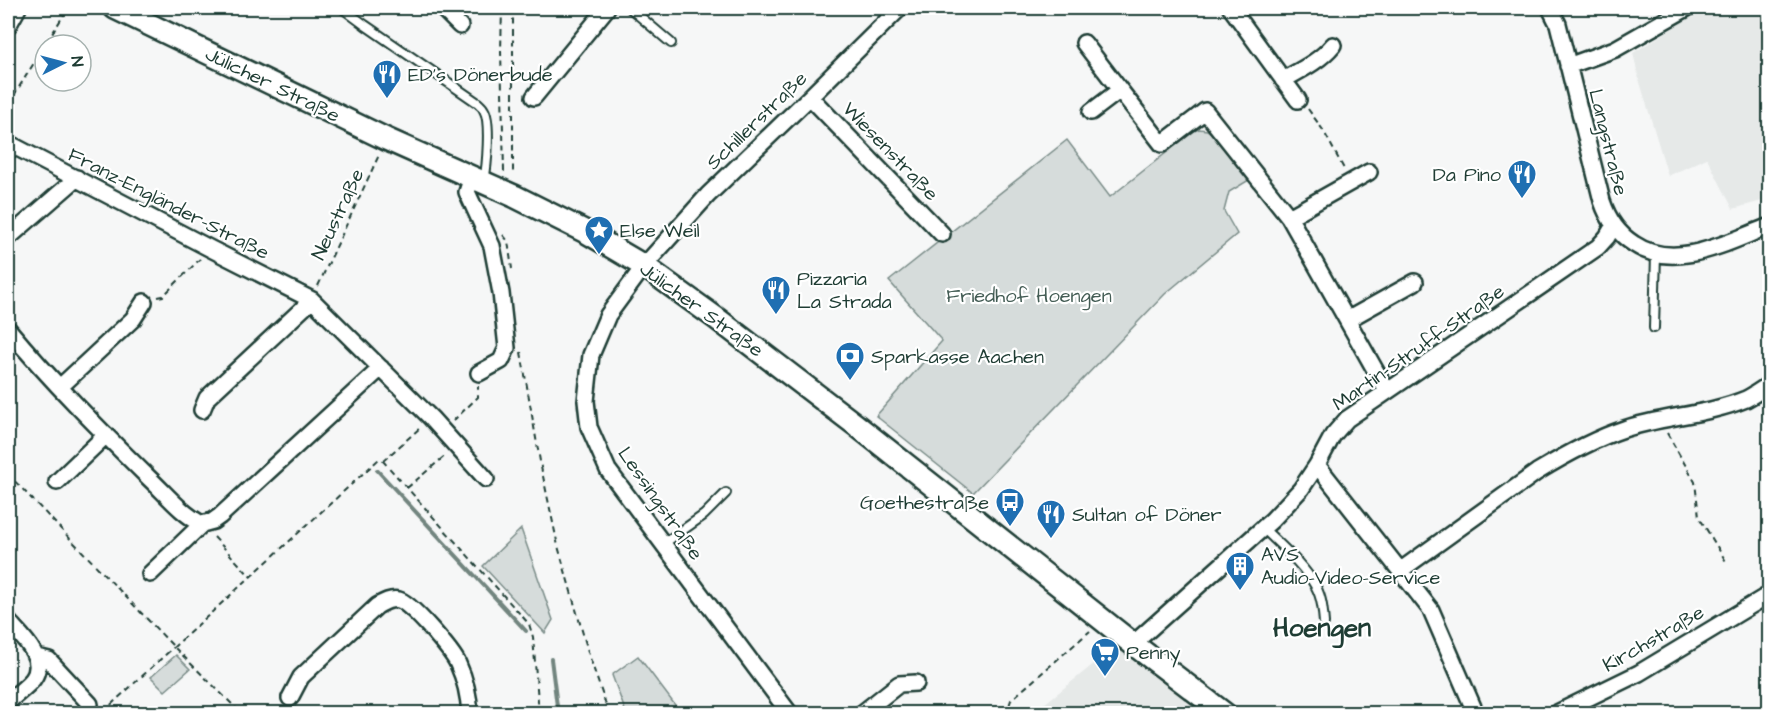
<svg xmlns="http://www.w3.org/2000/svg" width="1777" height="721" viewBox="0 0 1777 721" font-family="'Architects Daughter',sans-serif">
	<rect width="100%" height="100%" fill="#f6f7f7"/>
	<filter id="ink" filterUnits="userSpaceOnUse"><feTurbulence type="fractalNoise" baseFrequency=".0167" numOctaves="2"/><feDisplacementMap in="SourceGraphic" scale="12" xChannelSelector="R" yChannelSelector="G"/><feConvolveMatrix kernelMatrix="1 2 1 2 8 2 1 2 1" color-interpolation-filters="sRGB"/></filter>
	<g filter="url(#ink)">
		<path fill="#e6e9e8" d="M1705,8H1769V199L1733,209L1707,158L1668,176L1639,79L1633,53Z
			M1116,646L1207,713H1033Z"/>
		<path fill="#d6dcdb" stroke="#7a8c88" stroke-width="1.5" d="M1199,129L1207,130L1211,133L1249,180L1229,192L1224,211L1237,234L1165,294L973,493L876,416L942,341L889,281L1067,140L1110,197L1194,131Z
			M521,529L553,620L545,633L483,566Z
			M176,655L190,669L165,691L151,677Z
			M638,656L681,713H626L612,675Z"/>
		<g fill="none" stroke-linecap="round" stroke-linejoin="round">
			<path stroke="#72857f" stroke-width="4" d="M377,470L526,631
				M551,659L558,714"/>
			<g stroke="#1f3d34" stroke-width="12">
				<path id="lane" d="M342,8L365,25L478,103C480,105 483,107 484,110C491,121 487,167 484,181
					M630,8L671,43
					M1654,328L1656,254
					M1263,528C1281,546 1303,564 1316,587C1322,598 1323,611 1324,623
					M663,544L704,515L726,493"/>
			</g>
			<g stroke="#1f3d34" stroke-width="20">
				<path id="street" d="M442,8L460,26
					M1231,8L1298,100
					M1550,8L1558,24L1602,201C1608,219 1618,234 1634,244C1675,272 1729,241 1770,226
					M8,26L18,8
					M1084,43L1120,90L1091,112
					M1568,66L1615,49L1687,8
					M1283,80C1301,70 1320,61 1333,45
					M1120,90L1162,144L1205,111L1289,217L1387,391
					M534,97L607,8
					M810,97L942,234
					M8,143L211,249L312,300L431,418L486,479
					M472,177L467,192L492,246L501,293L507,348L501,361L479,373
					M1289,217L1369,172
					M8,238L77,178
					M1347,320L1415,282
					M8,329C52,382 101,431 150,479C166,494 182,514 202,524L213,521L220,516L381,368
					M60,387L133,319L144,302
					M202,410L207,398L312,300
					M1317,465L1431,610L1476,714
					M57,482L106,435
					M1401,570L1537,472C1565,455 1594,439 1624,429C1664,416 1707,415 1746,399C1754,395 1762,389 1770,384
					M150,574L202,524
					M8,621C20,635 48,658 33,679C27,687 15,695 8,702
					M1133,644L1272,520L1301,489L1317,465L1333,435L1347,419L1598,247L1607,237L1614,225
					M37,657L49,660L90,704
					M290,698L301,677L377,606C384,602 391,598 399,600C410,602 453,652 458,664C465,679 469,697 470,714
					M790,714L608,470L589,427L586,401L591,355L608,315L644,266L708,195L810,97L900,8
					M861,714L899,684L916,683
					M1555,714L1639,673L1770,594"/>
			</g>
			<g stroke="#1f3d34" stroke-width="26">
				<path id="secondary" d="M115,8L386,139L514,196L586,232L644,266L716,318L856,425L1133,644L1225,714"/>
			</g>
			<path stroke="#1f3d34" stroke-width="2" stroke-dasharray="6 4.5" stroke-linecap="butt" d="M502,8L501,51L504,171L502,173
				M513,8V176
				M8,105L68,8
				M1308,109L1323,130L1344,169
				M503,235L508,241L512,269
				M318,286L379,155
				M158,297L163,296L200,259
				M521,352L541,467L558,546L589,655L609,714
				M453,421L478,397V386
				M1667,433L1695,482L1699,517L1727,563
				M383,461L421,427
				M8,474L173,646L242,714
				M407,488L446,455
				M214,537L251,577
				M103,712L379,459L383,461L529,624L533,637L539,714
				M273,714L279,707
				M1013,714L1009,706L1011,700L1090,631"/>
			<use href="#lane" stroke="#fff" stroke-width="8"/>
			<use href="#street" stroke="#fff" stroke-width="15"/>
			<use href="#secondary" stroke="#fff" stroke-width="21"/>
		</g>
	</g>
	<defs>
		<g id="restaurant-pin" transform="scale(1.5)"><path d="M0 17L-7.5 6A9.5 9.5 0 1 1 7.5 6Z" fill="#1f6fb2" stroke="#fff"/><path d="M-5-6h1v4h1v-4h1v4h1v-4h1v5L-1.5 .5V6h-2V.5L-5-1ZM5-6V6H3V1.5H1.5Q1.5-4 5-6Z" fill="#fff"/></g>
		<g id="sight-pin" transform="scale(1.5)"><path d="M0 17L-7.5 6A9.5 9.5 0 1 1 7.5 6Z" fill="#1f6fb2" stroke="#fff"/><path d="M0-6L1.8-2.2L6-1.7L2.9 1.2L3.7 5.4L0 3.3L-3.7 5.4L-2.9 1.2L-6-1.7L-1.8-2.2Z" fill="#fff"/></g>
		<g id="bank-pin" transform="scale(1.5)"><path d="M0 17L-7.5 6A9.5 9.5 0 1 1 7.5 6Z" fill="#1f6fb2" stroke="#fff"/><path d="M-6-4H6V4H-6ZM0-2.3a2.3 2.3 0 1 0 0 4.6a2.3 2.3 0 1 0 0-4.6Z" fill="#fff"/></g>
		<g id="bus-pin" transform="scale(1.5)"><path d="M0 17L-7.5 6A9.5 9.5 0 1 1 7.5 6Z" fill="#1f6fb2" stroke="#fff"/><path d="M-5-6H5V4H4V6H2V4H-2V6H-4V4H-5ZM-3.5-4V0h7V-4ZM-3.5 1.2v1.5H-2V1.2ZM2 1.2v1.5H3.5V1.2Z" fill="#fff"/></g>
		<g id="building-pin" transform="scale(1.5)"><path d="M0 17L-7.5 6A9.5 9.5 0 1 1 7.5 6Z" fill="#1f6fb2" stroke="#fff"/><path d="M-4-6H4V6H1V3H-1V6H-4ZM-2.5-4.3h1.7v1.8h-1.7ZM.8-4.3h1.7v1.8H.8ZM-2.5-1h1.7V.8h-1.7ZM.8-1h1.7V.8H.8Z" fill="#fff"/></g>
		<g id="supermarket-pin" transform="scale(1.5)"><path d="M0 17L-7.5 6A9.5 9.5 0 1 1 7.5 6Z" fill="#1f6fb2" stroke="#fff"/><path d="M-6-5.5h2.5l.6 2H6L4.5 2H-2.5L-4.4-4H-6ZM-1.5 3.2a1.3 1.3 0 1 0 .1 0ZM3 3.2a1.3 1.3 0 1 0 .1 0Z" fill="#fff"/></g>
	</defs>
	<g fill-rule="evenodd">
		<use href="#restaurant-pin" x="387" y="74"/>
		<use href="#restaurant-pin" x="1522" y="174"/>
		<use href="#sight-pin" x="599" y="230"/>
		<use href="#restaurant-pin" x="776" y="290"/>
		<use href="#bank-pin" x="850" y="356"/>
		<use href="#bus-pin" x="1010" y="502"/>
		<use href="#restaurant-pin" x="1051" y="514"/>
		<use href="#building-pin" x="1240" y="566"/>
		<use href="#supermarket-pin" x="1105" y="652"/>
	</g>
	<g text-anchor="middle" stroke-width="4.5" stroke-linejoin="round" paint-order="stroke">
		<g font-size="20" fill="#1f3d34" stroke="#fff" text-anchor="start">
			<text x="408" y="81">ED's Dönerbude</text>
			<text x="1501" y="181" text-anchor="end">Da Pino</text>
			<text x="620" y="237">Else Weil</text>
			<text x="797" y="285">Pizzaria<tspan x="797" dy="23">La Strada</tspan></text>
			<text x="871" y="363">Sparkasse Aachen</text>
			<text x="989" y="509" text-anchor="end">Goethestraße</text>
			<text x="1072" y="521">Sultan of Döner</text>
			<text x="1261" y="561">AVS<tspan x="1261" dy="23">Audio-Video-Service</tspan></text>
			<text x="1126" y="659">Penny</text>
		</g>
		<g font-size="20" fill="#1f3d34" stroke="#fff">
			<text transform="translate(273 84) rotate(26)" y="7">Jülicher Straße</text>
			<text transform="translate(756 120) rotate(-44)" y="7">Schillerstraße</text>
			<text transform="translate(1609 142) rotate(76)" y="7">Langstraße</text>
			<text transform="translate(891 151) rotate(46)" y="7">Wiesenstraße</text>
			<text transform="translate(169 203) rotate(27)" y="7">Franz-Engländer-Straße</text>
			<text transform="translate(337 214) rotate(-65)" y="7">Neustraße</text>
			<text transform="translate(702 309) rotate(36)" y="7">Jülicher Straße</text>
			<text transform="translate(1418 347) rotate(-35)" y="7">Martin-Struff-Straße</text>
			<text transform="translate(661 503) rotate(55)" y="7">Lessingstraße</text>
			<text transform="translate(1653 638) rotate(-30)" y="7">Kirchstraße</text>
		</g>
		<g font-size="20" fill="#445d55" stroke="#fff">
			<text x="1029" y="302">Friedhof Hoengen</text>
		</g>
		<g font-size="26" font-weight="bold" fill="#1f3d34" stroke="#fff">
			<text x="1322" y="636">Hoengen</text>
		</g>
	</g>
	<rect width="1777" height="721" fill="none" stroke="#fff" stroke-width="30"/>
	<rect x="15" y="15" width="1747" height="691" fill="none" stroke="#1f3d34" stroke-width="2" filter="url(#ink)"/>
	<g transform="translate(63 63) rotate(84)"><circle r="28" fill="#ffffff" stroke="#a5b1ae" stroke-width="1.5"/>
	<path d="M0-4.5L10 22L0 15L-10 22Z" fill="#1f6fb2"/>
	<text y="-9" font-size="16" font-weight="bold" text-anchor="middle" fill="#1f3d34">N</text>
	</g>
</svg>
